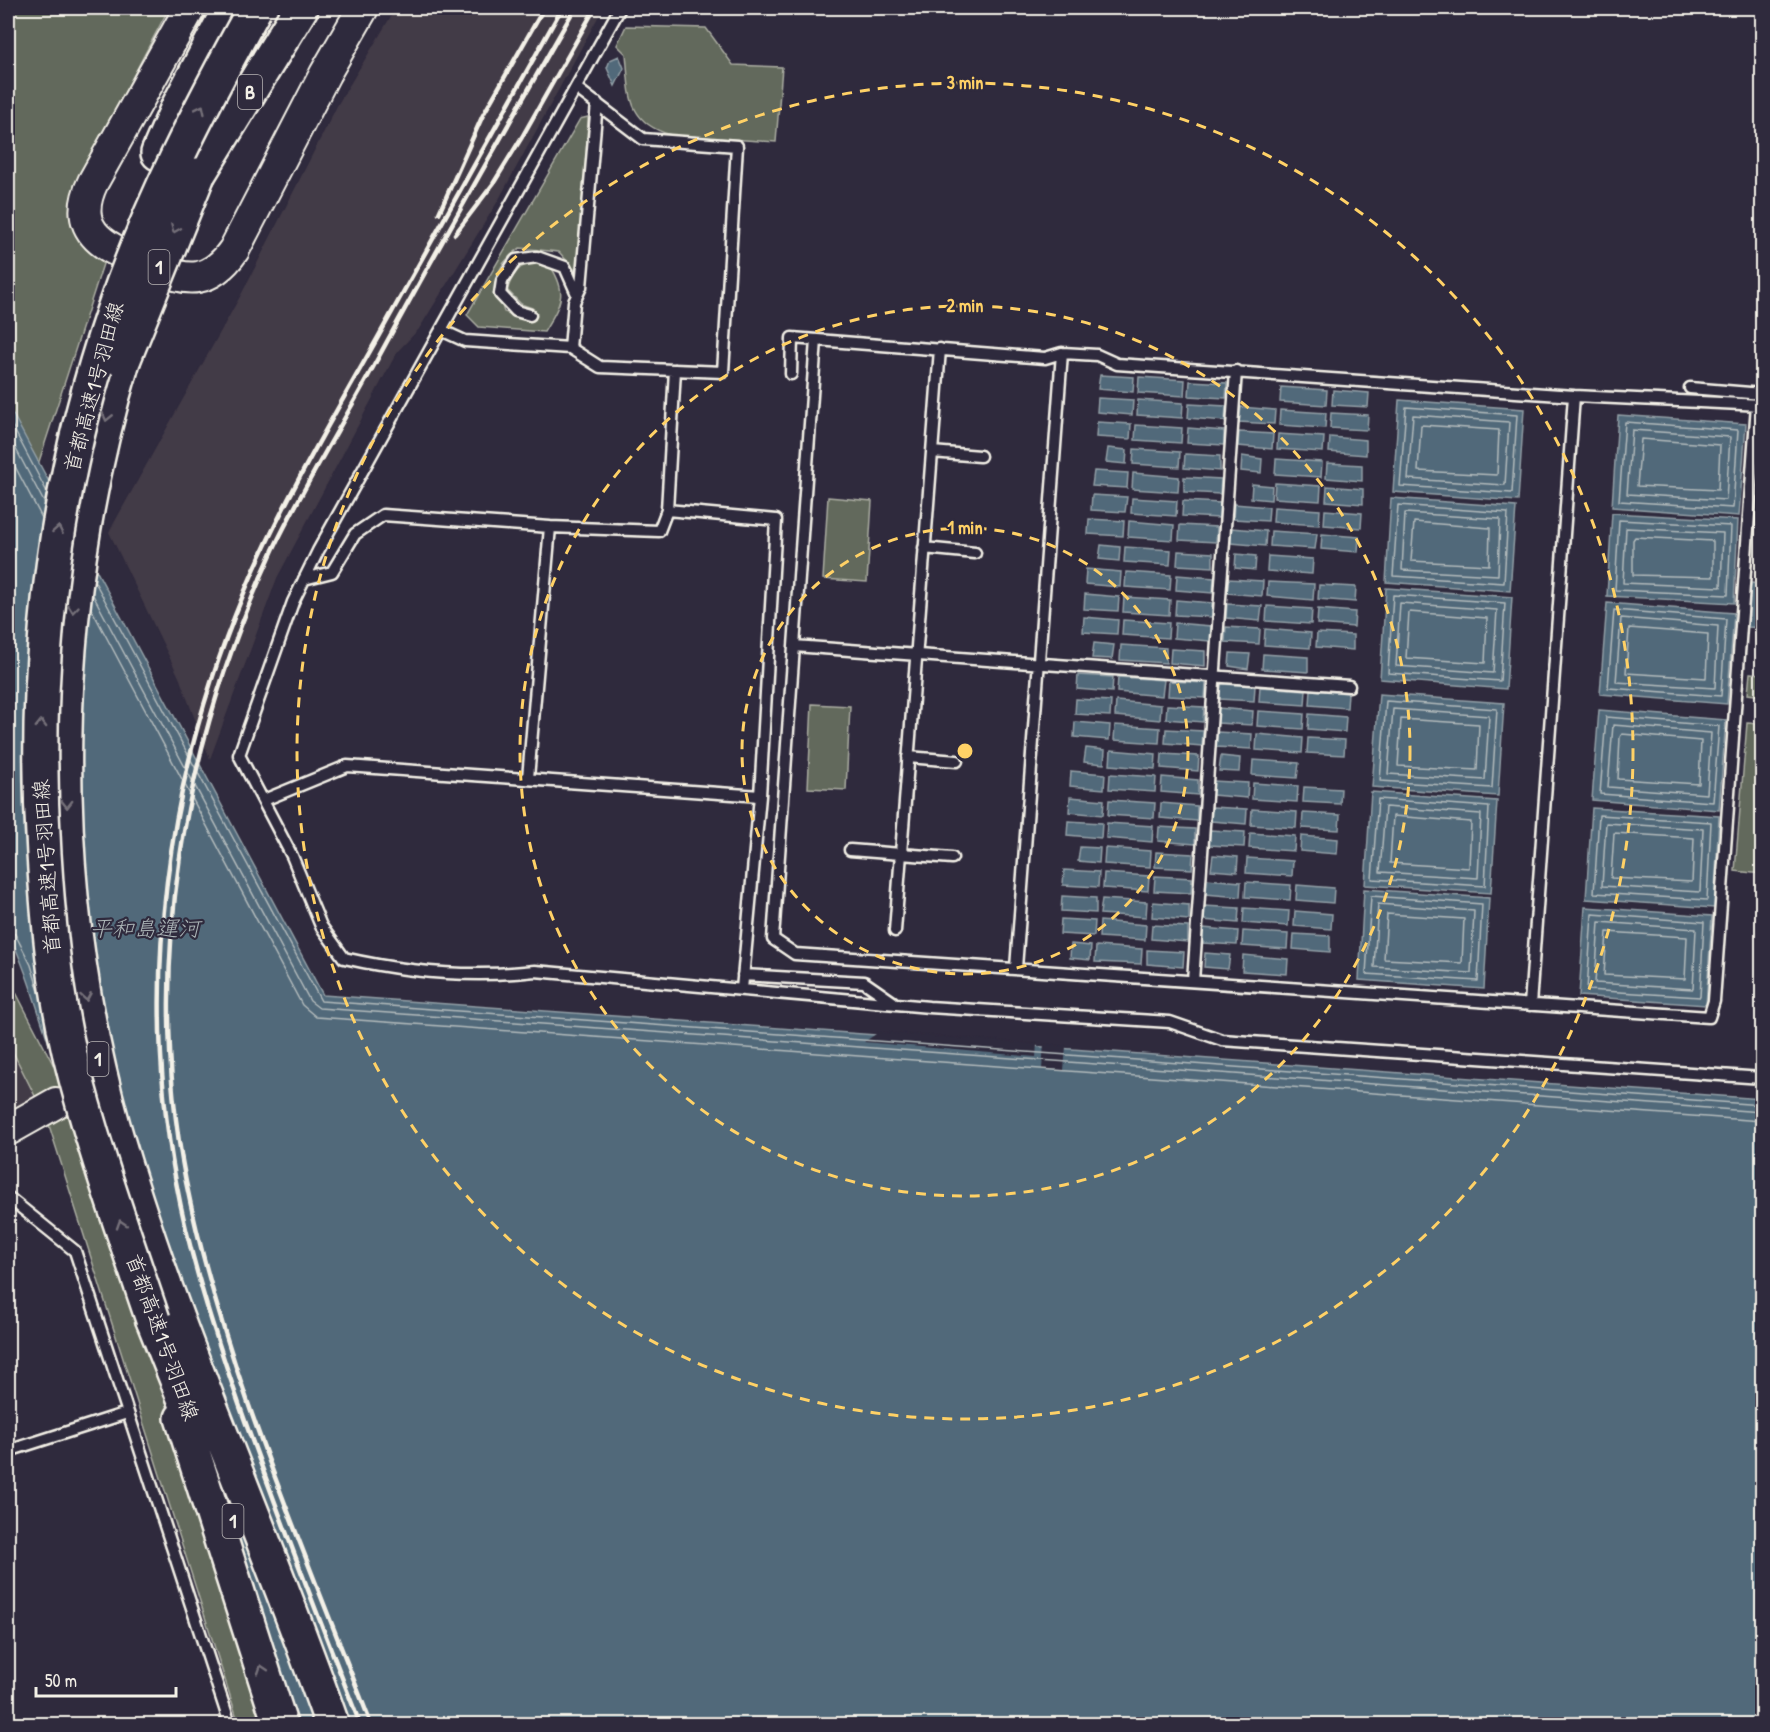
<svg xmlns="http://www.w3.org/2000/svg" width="1770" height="1732" viewBox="0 0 1770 1732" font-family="'Patrick Hand','Klee One',sans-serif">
	<rect width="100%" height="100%" fill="#2f2a3d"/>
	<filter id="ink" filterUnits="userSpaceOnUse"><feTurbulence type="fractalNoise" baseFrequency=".0167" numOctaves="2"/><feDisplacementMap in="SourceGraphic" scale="12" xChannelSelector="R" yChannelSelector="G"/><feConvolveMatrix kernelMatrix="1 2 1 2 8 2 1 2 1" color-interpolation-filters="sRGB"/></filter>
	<g filter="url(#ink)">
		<path fill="#423a46" d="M396,8H603L498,201L419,329L397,352L277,578L210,759L179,677L109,532L242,293L338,104Z
			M8,1042L38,1101L8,1116Z"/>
		<path fill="#62695b" stroke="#abada2" stroke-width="1.5" d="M8,8H169C146,52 122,96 100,142C90,163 67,186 71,212C74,231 92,248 104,261L34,477L8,424Z
			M626,26L706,28L733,65L782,67L776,142L671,135C626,122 630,94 626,54L617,45Z
			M588,117L582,258L577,272L559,252L520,248C492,268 494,282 504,312L528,320L532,308L521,304L507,290C516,265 522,264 547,261C569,292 562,302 544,332L479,327L467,315L580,119Z
			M828,497L872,501L867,582L823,579Z
			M1750,673L1762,674V696L1748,694Z
			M812,704L850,706L846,790L808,788Z
			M1747,723L1762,724V874L1735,871Z
			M8,977L72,1101L267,1724H239L48,1122L8,1042Z"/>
		<path fill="#51697a" stroke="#929fa6" stroke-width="1.5" d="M619,56L624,68L615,86L607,68L610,60Z
			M1100,375L1134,377L1133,392L1098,389Z
			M1139,377L1185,380L1184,396L1138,393Z
			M1190,381L1227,383L1226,398L1189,396Z
			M1281,387L1327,390L1326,405L1280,402Z
			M1333,390L1369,393L1368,407L1332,405Z
			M1098,398L1133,400L1132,415L1097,412Z
			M1138,400L1183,403L1182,418L1137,415Z
			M1399,400L1524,409L1518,501L1393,492Z
			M1189,404L1226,406L1225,421L1188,418Z
			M8,405L323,995L1762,1099V1724H267L72,1101C45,1047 35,986 8,932Z
			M1241,407L1275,410L1274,424L1239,422Z
			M1280,410L1326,413L1325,428L1279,425Z
			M1331,413L1368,415L1367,430L1330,428Z
			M1618,415L1746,424L1739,516L1612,507Z
			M1097,422L1131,424L1130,439L1096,437Z
			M1136,425L1182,428L1181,443L1135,440Z
			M1188,428L1224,431V445L1187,443Z
			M1239,432L1273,434L1272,449L1238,446Z
			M1278,434L1324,437L1323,452L1277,449Z
			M1330,437L1366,440V455L1329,452Z
			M1108,448L1127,450L1126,464L1106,462Z
			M1134,449L1180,452L1179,467L1133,464Z
			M1185,454L1220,456V471L1184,468Z
			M1242,456L1262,459L1261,473L1241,471Z
			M1276,459L1322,462L1321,477L1275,474Z
			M1327,463L1362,465V481L1326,478Z
			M1094,471L1128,473L1127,488L1092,486Z
			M1133,473L1179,477L1178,492L1132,489Z
			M1184,477L1221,479L1220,494L1184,492Z
			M1275,483L1321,486L1320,501L1274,498Z
			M1252,484L1272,486L1271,500L1251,498Z
			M1327,486L1363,489V504L1326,501Z
			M1092,495L1127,497L1125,512L1091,510Z
			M1132,498L1177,501L1176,516L1131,513Z
			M1391,498L1516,507L1510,591L1386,582Z
			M1183,501L1220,503L1219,518L1182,516Z
			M1234,504L1269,507L1268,521L1233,519Z
			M1274,507L1320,510L1319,525L1273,522Z
			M1325,510L1362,513L1361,528L1324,525Z
			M1612,513L1738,520L1734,603L1607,596Z
			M1089,519L1124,521L1123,536L1088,534Z
			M1129,521L1174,525L1173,540L1128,537Z
			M1180,525L1217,527L1216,542L1179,540Z
			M1231,528L1266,531L1265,546L1231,543Z
			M1271,531L1317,534L1315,549L1270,546Z
			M1322,534L1359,537L1358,552L1321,549Z
			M1101,545L1120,547L1119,561L1099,559Z
			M1125,547L1171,550L1170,565L1124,562Z
			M1178,551L1213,553V567L1177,565Z
			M1236,554L1256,556L1255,570L1235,568Z
			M1268,556L1313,559L1312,574L1267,571Z
			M1086,569L1121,572L1120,587L1085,584Z
			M1126,572L1171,575L1170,590L1125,587Z
			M1177,575L1214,578L1213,593L1176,590Z
			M1228,579L1263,581L1262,596L1227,593Z
			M1268,582L1314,584L1313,600L1267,596Z
			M1751,583L1762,584V628L1748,627Z
			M1319,585L1356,587L1355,602L1318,599Z
			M1386,588L1512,597L1506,689L1380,679Z
			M1085,594L1119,597L1118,611L1084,609Z
			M1124,597L1170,600L1169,615L1123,612Z
			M1176,600L1212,603V617L1175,615Z
			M1607,603L1734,613L1727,704L1600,694Z
			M1227,604L1262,606L1260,621L1226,618Z
			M1267,606L1312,609L1311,624L1266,621Z
			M1318,609L1355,612L1354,627L1317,624Z
			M1084,617L1118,620L1117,634L1083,632Z
			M1123,620L1169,623L1168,638L1122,635Z
			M1175,623L1211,626L1210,641L1174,638Z
			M1226,627L1260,629L1259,644L1225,642Z
			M1265,629L1311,633L1310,648L1264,645Z
			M1317,633L1353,635V650L1316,647Z
			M1094,643L1114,645L1112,659L1092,658Z
			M1121,645L1166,648V663L1120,660Z
			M1171,649L1205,651V666L1170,663Z
			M1230,653L1250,654L1248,669L1229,666Z
			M1263,654L1308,657V672L1262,669Z
			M1078,675L1113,677L1112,692L1077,689Z
			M1118,677L1164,680L1162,696L1117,692Z
			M1169,681L1206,683L1205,698L1168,696Z
			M1221,684L1255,686L1254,701L1219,699Z
			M1260,687L1306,690L1305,705L1259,702Z
			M1311,690L1348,693L1347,708L1310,705Z
			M1379,694L1504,703L1498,796L1372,787Z
			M1076,699L1111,701L1110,716L1075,714Z
			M1116,701L1161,705L1160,720L1115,716Z
			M1167,705L1204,707L1203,722L1166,719Z
			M1218,708L1253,711L1252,725L1217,723Z
			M1599,710L1726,720L1719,810L1592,800Z
			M1258,711L1304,714L1303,729L1257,726Z
			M1309,714L1346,717L1345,732L1308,729Z
			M1075,722L1110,725L1109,740L1074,737Z
			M1115,725L1160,728L1159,743L1114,740Z
			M1166,729L1203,731L1202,746L1165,743Z
			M1217,732L1252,734L1251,749L1216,747Z
			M1257,734L1303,738L1302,753L1256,750Z
			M1308,738L1345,740L1344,755L1307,753Z
			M1086,748L1105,750L1104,764L1084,762Z
			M1111,750L1156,754L1155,769L1110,765Z
			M1162,754L1199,756L1198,771L1161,768Z
			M1221,756L1240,758L1239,772L1219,771Z
			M1253,760L1299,763L1297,778L1252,775Z
			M1071,771L1105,774L1104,789L1070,786Z
			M1110,774L1156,777L1155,792L1109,789Z
			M1162,777L1198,780V795L1161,792Z
			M1213,781L1248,783L1247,798L1212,795Z
			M1253,783L1298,786L1297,802L1252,799Z
			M1304,787L1341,789L1340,804L1303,802Z
			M1371,792L1497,801L1491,893L1365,885Z
			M1070,797L1104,800L1103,815L1069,812Z
			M1109,800L1155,803L1154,818L1108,815Z
			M1161,803L1197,806V821L1160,818Z
			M1212,807L1247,809L1246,824L1211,821Z
			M1592,808L1719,816L1714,908L1586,899Z
			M1252,809L1297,812L1296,828L1251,825Z
			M1303,813L1340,815L1339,830L1302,828Z
			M1068,821L1102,823L1101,838L1067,835Z
			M1107,823L1153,826L1152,842L1106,838Z
			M1159,827L1195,829V844L1158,841Z
			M1210,830L1245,832L1244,847L1209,845Z
			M1250,833L1295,836L1294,851L1249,848Z
			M1301,836L1338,839L1337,854L1300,851Z
			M1080,847L1100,848L1099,863L1078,861Z
			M1105,848L1151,851L1150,867L1104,864Z
			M1156,852L1193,854L1192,869L1155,867Z
			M1213,855L1238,857L1237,872L1211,870Z
			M1247,858L1293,861L1292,876L1246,873Z
			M1064,870L1099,872L1098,887L1063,885Z
			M1104,873L1149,876L1148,891L1103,888Z
			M1155,876L1192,878L1191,893L1154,891Z
			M1206,879L1241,882L1240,897L1205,894Z
			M1246,882L1291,885L1290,900L1245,897Z
			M1297,885L1334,888L1333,903L1296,900Z
			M1364,889L1489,898L1484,989L1359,980Z
			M1062,896L1096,898V913L1061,911Z
			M1102,899L1147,902L1146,917L1100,914Z
			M1153,902L1189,905V920L1152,917Z
			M1204,906L1239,908L1238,923L1203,920Z
			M1585,907L1712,916L1706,1005L1579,996Z
			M1244,908L1289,911L1288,926L1243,923Z
			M1295,911L1332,914L1331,929L1294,926Z
			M1061,919L1095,921L1094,936L1060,934Z
			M1100,921L1146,925L1145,940L1099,937Z
			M1152,925L1188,927V942L1151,939Z
			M1203,928L1238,931L1237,945L1202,943Z
			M1243,931L1288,934L1287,949L1242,946Z
			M1294,934L1330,936V952L1293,949Z
			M1071,944L1091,946L1090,960L1070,958Z
			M1096,946L1142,949L1141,964L1095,962Z
			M1147,950L1184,952L1183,967L1147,964Z
			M1205,953L1230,955L1228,969L1204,967Z
			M1243,955L1288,959L1287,974L1242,971Z"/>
		<path fill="#2f2a3d" d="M879,1032L1037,1044L1036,1057L864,1042Z
			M1044,1044L1066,1046L1064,1070L1042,1069Z"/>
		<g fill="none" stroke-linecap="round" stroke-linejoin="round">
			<path stroke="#b3bbbc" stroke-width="1.5" d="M1406,407L1517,415L1512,493L1400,486Z
				M1413,415L1509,422L1505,485L1408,479Z
				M8,418L47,492
				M1625,422L1738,430L1733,508L1619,501Z
				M1421,425L1499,430L1497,475L1418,471Z
				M1632,430L1730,437L1726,500L1627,494Z
				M8,434L45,504
				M1641,439L1720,445L1718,490L1637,486Z
				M8,453L42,518
				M1398,505L1508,513L1504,583L1393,576Z
				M1405,513L1500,519L1498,575L1402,570Z
				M1619,520L1731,526L1728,595L1615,590Z
				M1414,522L1490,528L1489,565L1411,561Z
				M1626,528L1723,533L1721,587L1623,583Z
				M1635,537L1713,541V577L1633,575V540Z
				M95,582L321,1001L1762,1105
				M93,595L310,1001L319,1008L1762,1112
				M1393,595L1505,603L1500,681L1388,673Z
				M1400,603L1497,610L1493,673L1396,666Z
				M92,610L302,1005L316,1017L1762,1121
				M1614,610L1726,619L1721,696L1608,688Z
				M1409,612L1487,618L1485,663L1406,658Z
				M1621,618L1718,626L1715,688L1616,682Z
				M1629,628L1708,634L1706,678L1626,673Z
				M1386,701L1497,709L1492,788L1380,781Z
				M1393,709L1489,716L1485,780L1388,774Z
				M1606,717L1719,726L1713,802L1600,794Z
				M1401,719L1479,724L1477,770L1398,766Z
				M1613,725L1711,733L1707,794L1608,787Z
				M1622,734L1701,741L1699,784L1618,779L1620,737Z
				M1378,799L1489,807L1485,886L1372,879Z
				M1385,807L1481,814L1478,878L1380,872Z
				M1599,815L1711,822L1707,900L1594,893Z
				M1393,816L1471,822L1469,868L1390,863Z
				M1606,823L1703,829L1700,892L1602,886Z
				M1614,833L1694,838L1692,882L1611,878Z
				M1371,896L1482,904L1478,981L1366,974Z
				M1378,904L1474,911L1471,973L1374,967Z
				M1387,914L1464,919L1462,963L1384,959Z
				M1592,914L1704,922L1700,997L1587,990Z
				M1599,922L1696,929L1693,989L1595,983Z
				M8,931L15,934L31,965L40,995
				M1607,932L1687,937L1685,979L1604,975Z"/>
			<g stroke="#f4f1e8" stroke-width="15">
				<path id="lane" d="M620,8L318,551L293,602L239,755L292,856L321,926L344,958C405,972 473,978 535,971L929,1007L1170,1022L1222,1040L1762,1078
					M530,315L516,311L500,294L502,281L516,260L537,257L565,267L577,294
					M441,330L465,341L570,348L600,367L723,372L737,146L643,139L576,88
					M816,340L773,939L795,954L1709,1017L1714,1001L1757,404
					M570,348L574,302L581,287L597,103
					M791,374L792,338L1045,358L1062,353L1097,355L1117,364L1574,396L1762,405
					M1690,388L1762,394
					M932,452L980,456
					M667,510L776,520L760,796L742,989
					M924,548L975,553
					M304,579L332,572L355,534L383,515L550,527
					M794,646L1349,686
					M908,757L957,761
					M528,778L550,527L659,531L667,510L675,370
					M264,800L347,766L760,796
					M850,850L952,858
					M895,931L940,349
					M1016,968L1062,353
					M743,975L864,982L893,1002
					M1193,981L1236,371
					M1530,1005L1574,396
					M8,1197L75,1251L230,1724
					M8,1451L127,1413"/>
			</g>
			<g stroke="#f4f1e8" stroke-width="34">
				<path id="secondary" d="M190,8L93,182C68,234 110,250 150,265C165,271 181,280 198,277C214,274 225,263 234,250L325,74L363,8
					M8,1130L56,1103"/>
			</g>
			<g stroke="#f4f1e8" stroke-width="38">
				<path id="highway" d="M158,153L178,107L230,8
					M198,175L301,8
					M123,361C49,605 45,878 113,1125C171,1330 262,1524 332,1724
					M153,1320L200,1438
					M182,1418L280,1724"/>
			</g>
			<use href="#lane" stroke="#2f2a3d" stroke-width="10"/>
			<use href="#secondary" stroke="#2f2a3d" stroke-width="30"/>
			<use href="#highway" stroke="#2f2a3d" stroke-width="33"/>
			<path stroke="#f4f1e8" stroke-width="4.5" d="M439,213L483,115L544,8
				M455,234L493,184L522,137L595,8
				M360,1724C319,1618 277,1512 239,1404C214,1331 190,1258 176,1182C139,982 166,780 244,593C281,505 330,422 377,339C438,228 500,118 562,8
				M371,1724C303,1547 224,1369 186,1182C144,968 182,746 273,550C302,489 339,430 371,371C437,249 506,128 575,8"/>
			<g stroke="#f4f1e8" stroke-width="38" stroke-linecap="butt">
				<path id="highway-bridge" d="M123,361L198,175
					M153,1320C123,1231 91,1142 69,1051C54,987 48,919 44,854C32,670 53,487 113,312C149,206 201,106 255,8"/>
			</g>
			<use href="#highway-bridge" stroke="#2f2a3d" stroke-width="33"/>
		</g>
		<defs><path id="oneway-chevron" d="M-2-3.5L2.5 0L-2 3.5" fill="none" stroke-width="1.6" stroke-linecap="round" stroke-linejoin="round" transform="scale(1.5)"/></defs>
		<g stroke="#747079">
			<use href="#oneway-chevron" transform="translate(201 109) rotate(-64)"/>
			<use href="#oneway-chevron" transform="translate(175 229) rotate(113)"/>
			<use href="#oneway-chevron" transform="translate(107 417) rotate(103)"/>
			<use href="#oneway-chevron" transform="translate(58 530) rotate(-80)"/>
			<use href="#oneway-chevron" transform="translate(73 609) rotate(96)"/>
			<use href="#oneway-chevron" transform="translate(41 724) rotate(-89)"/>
			<use href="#oneway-chevron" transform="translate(67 804) rotate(89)"/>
			<use href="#oneway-chevron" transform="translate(86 997) rotate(80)"/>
			<use href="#oneway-chevron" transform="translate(121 1224) rotate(-108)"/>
			<use href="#oneway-chevron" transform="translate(262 1669) rotate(-108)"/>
		</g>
	</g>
	<g fill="none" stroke="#ffd166" stroke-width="3" stroke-dasharray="10 8">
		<circle cx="965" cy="751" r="223"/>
		<circle cx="965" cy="751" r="445"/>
		<circle cx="965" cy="751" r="668"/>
	</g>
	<g text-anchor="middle" stroke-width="4.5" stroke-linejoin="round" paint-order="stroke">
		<g fill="#2f2a3d" stroke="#b9b5b5" stroke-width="1.5">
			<rect x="238" y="75" width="24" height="34" rx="4.5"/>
			<rect x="148.5" y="250" width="21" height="34" rx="4.5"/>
			<rect x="87.5" y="1042" width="21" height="34" rx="4.5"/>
			<rect x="222.5" y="1504" width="21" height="34" rx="4.5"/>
		</g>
		<g font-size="20" font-weight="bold" fill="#f4f1e8">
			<text x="250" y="99">B</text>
			<text x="159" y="274">1</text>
			<text x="98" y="1066">1</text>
			<text x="233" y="1528">1</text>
		</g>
		<g font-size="21" fill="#f4f1e8" stroke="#2f2a3d">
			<text transform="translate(94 387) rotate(-75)" y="7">首都高速1号羽田線</text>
			<text transform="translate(47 867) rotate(-94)" y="7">首都高速1号羽田線</text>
			<text transform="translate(162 1337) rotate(70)" y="7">首都高速1号羽田線</text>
		</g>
		<g font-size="22" font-style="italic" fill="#abb4b6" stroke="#2f2a3d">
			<text x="145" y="936">平和島運河</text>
		</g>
	</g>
	<circle cx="965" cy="751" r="9" fill="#ffd166" stroke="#2f2a3d" stroke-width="3"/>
	<g font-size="18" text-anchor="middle" font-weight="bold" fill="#ffd166" stroke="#2f2a3d" stroke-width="4.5" stroke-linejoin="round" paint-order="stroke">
		<text x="965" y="89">3 min</text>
		<text x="965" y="312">2 min</text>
		<text x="965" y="534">1 min</text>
	</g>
	<rect width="1770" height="1732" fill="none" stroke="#2f2a3d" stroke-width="30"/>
	<rect x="15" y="15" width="1740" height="1702" fill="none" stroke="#f4f1e8" stroke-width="2" filter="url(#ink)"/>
	<path d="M36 1687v9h140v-9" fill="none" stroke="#f4f1e8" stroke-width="3"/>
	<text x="45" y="1687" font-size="18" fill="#f4f1e8" stroke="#2f2a3d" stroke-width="4.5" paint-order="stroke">50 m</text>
</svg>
